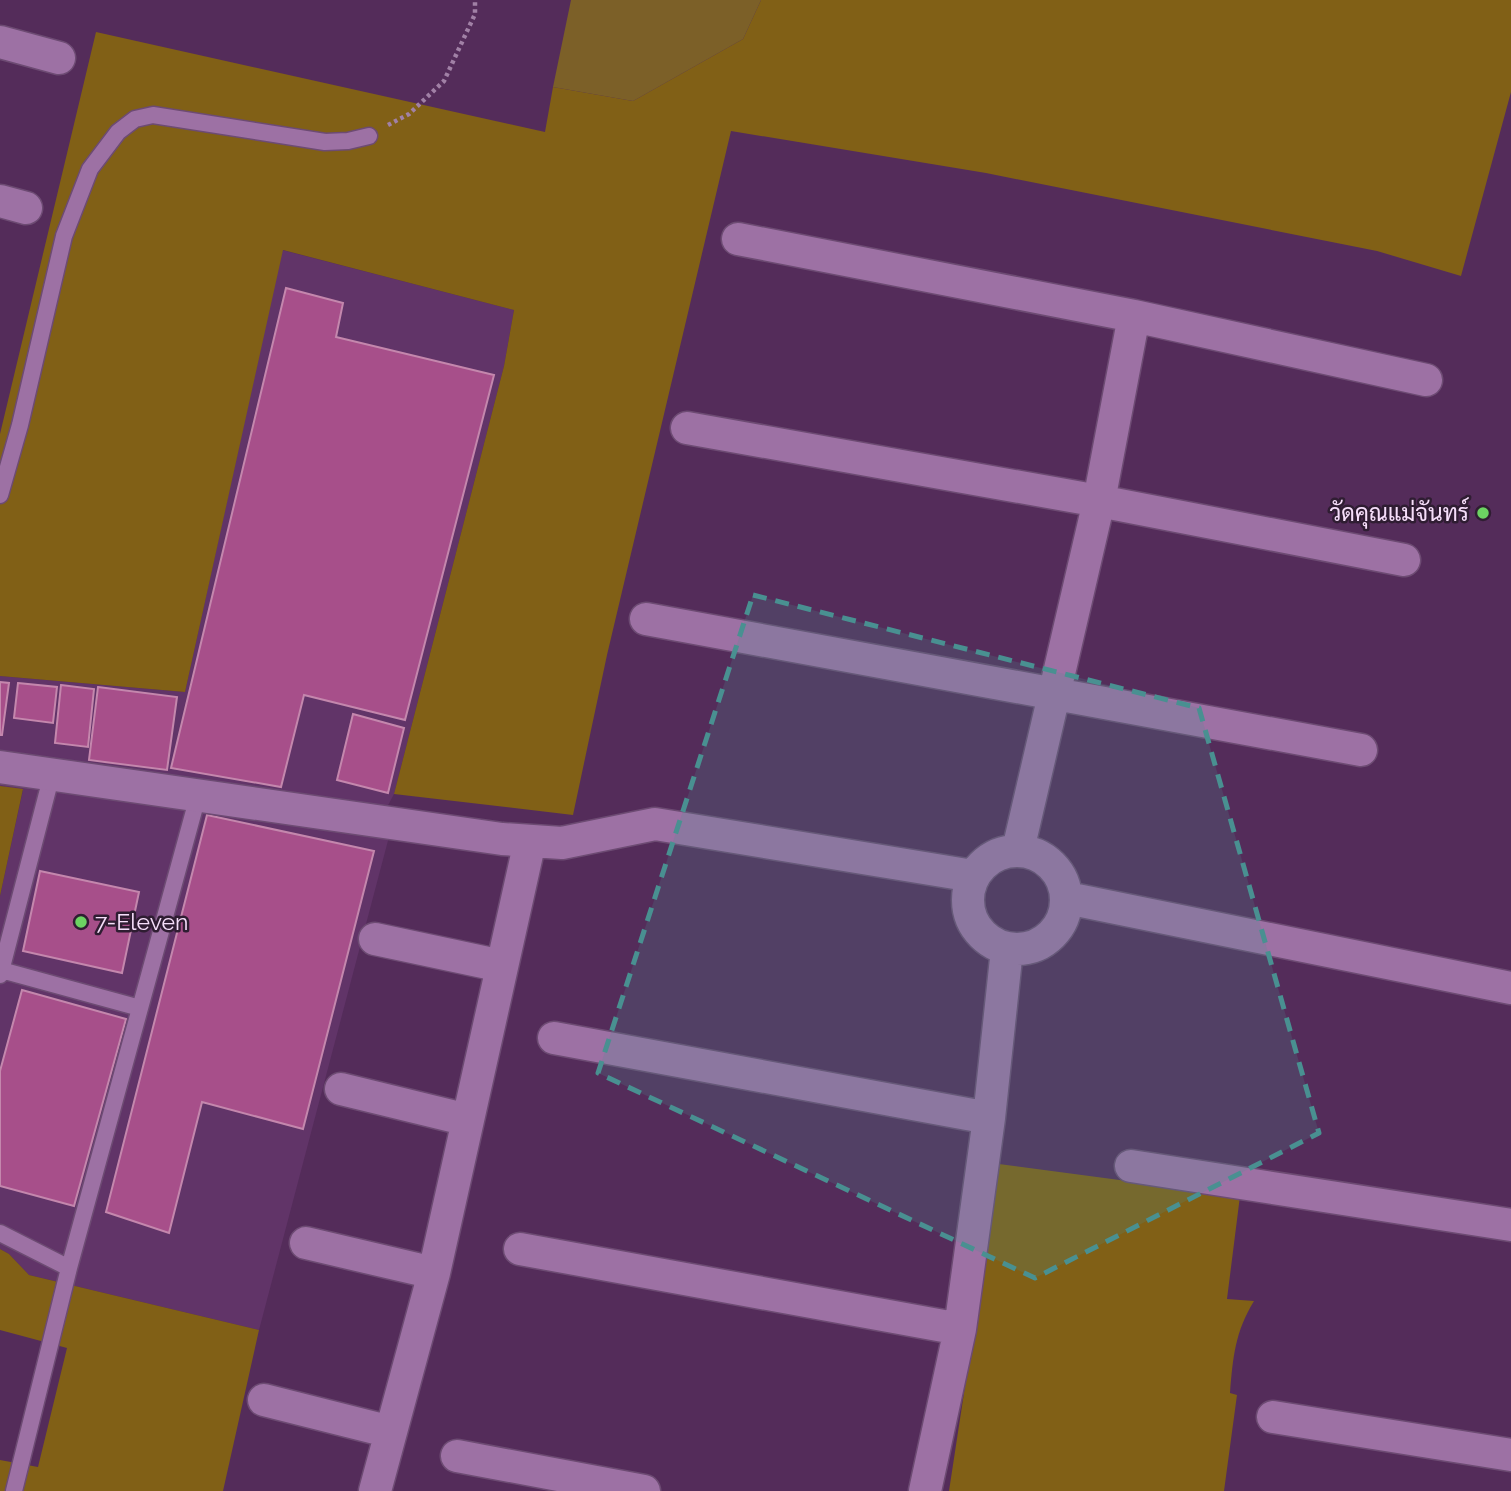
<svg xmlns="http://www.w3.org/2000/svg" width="1511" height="1491" viewBox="0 0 1511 1491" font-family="Raleway,Sarabun,sans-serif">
	<rect width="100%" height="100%" fill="#542c5a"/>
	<path fill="#613468" d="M282,250L514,310L504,366L394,794L385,811L390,833L259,1330L29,1275L9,1254L0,1249V896L23,790L0,786V676L185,692Z"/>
	<path fill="#816016" d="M761,0H1511V92L1461,276L1377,251L986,173L731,131L607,655L573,815L394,794L504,366L514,310L283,250L185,692L0,676V434L96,32L545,132L553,87L633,101L743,39Z
		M0,786L23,789L0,896Z
		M999,1164L1240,1196L1227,1299L1254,1301C1235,1332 1233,1357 1230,1393L1237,1395L1224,1491H949Z
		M0,1249L9,1254L29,1275L259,1330L223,1491H0V1460L38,1467L67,1348L0,1330Z"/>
	<path fill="#7c6028" d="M571,0H761L743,39L633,101L553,87Z"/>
	<path fill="#a74f8a" stroke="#c487ad" stroke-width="2" d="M286,288L343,303L336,337L494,375L405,720L304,695L281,787L171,768Z
		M0,682L9,683L2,735H0Z
		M18,683L57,687L53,723L14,718Z
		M61,685L94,689L88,747L55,743Z
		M98,687L177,697L167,770L89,760Z
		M353,714L404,728L388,793L337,780Z
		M207,815L374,851L303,1129L202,1102L169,1233L106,1212Z
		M40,871L139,892L122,973L23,951Z
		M22,990L126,1019L74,1206L0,1186V1071Z"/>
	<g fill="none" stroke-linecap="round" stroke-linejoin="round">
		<g stroke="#6d4b73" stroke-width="19">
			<path id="service" d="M0,495L20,425L64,236L90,169L118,132L135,119L153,115L325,142L348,141L369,136
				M1,970L140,1008
				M0,975L52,774
				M0,1233L69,1268
				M14,1491L69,1268L198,796"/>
		</g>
		<g stroke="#6d4b73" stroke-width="35">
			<path id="minor" d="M0,42L59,58
				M0,201L26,208
				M738,239L1134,316L1426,380
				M687,428L1099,501L1404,560
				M646,619L1361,750
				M0,767L502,839L562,843L655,824L973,876
				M1018,850L1099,501L1134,316
				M968 900a49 49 0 1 1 98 0a49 49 0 1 1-98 0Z
				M1067,898L1511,988
				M375,939L502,966
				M554,1038L989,1118
				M341,1089L468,1120
				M1131,1166L1511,1225
				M306,1243L434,1273
				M520,1249L960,1329
				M264,1400L391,1432
				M1273,1417L1511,1455
				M457,1456L644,1491
				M375,1491L434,1273L530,841
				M925,1491L960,1329L989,1118L1007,949"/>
		</g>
		<path stroke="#a181a6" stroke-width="4.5" stroke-dasharray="3.5 3.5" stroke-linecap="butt" d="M388,125L409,114L444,81L475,14V0"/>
		<use href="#service" stroke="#9d71a4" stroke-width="16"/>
		<use href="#minor" stroke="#9d71a4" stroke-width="32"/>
	</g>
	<path fill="#499091" fill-opacity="0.2" stroke="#499091" stroke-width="5" stroke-dasharray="14 9" stroke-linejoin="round" d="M753,595L1199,708L1319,1133L1035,1278L598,1073Z"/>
	<g fill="#6cd362" stroke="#2f1d32" stroke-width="2.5">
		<circle cx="1483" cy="513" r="7"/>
		<circle cx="81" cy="922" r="7"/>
	</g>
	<g text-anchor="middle" stroke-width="5" stroke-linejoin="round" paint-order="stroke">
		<g font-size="23" fill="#f6defa" stroke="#2f1d32" text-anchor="end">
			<text x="1469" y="521">วัดคุณแม่จันทร์</text>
			<text x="95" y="930" text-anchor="start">7-Eleven</text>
		</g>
	</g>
</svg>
